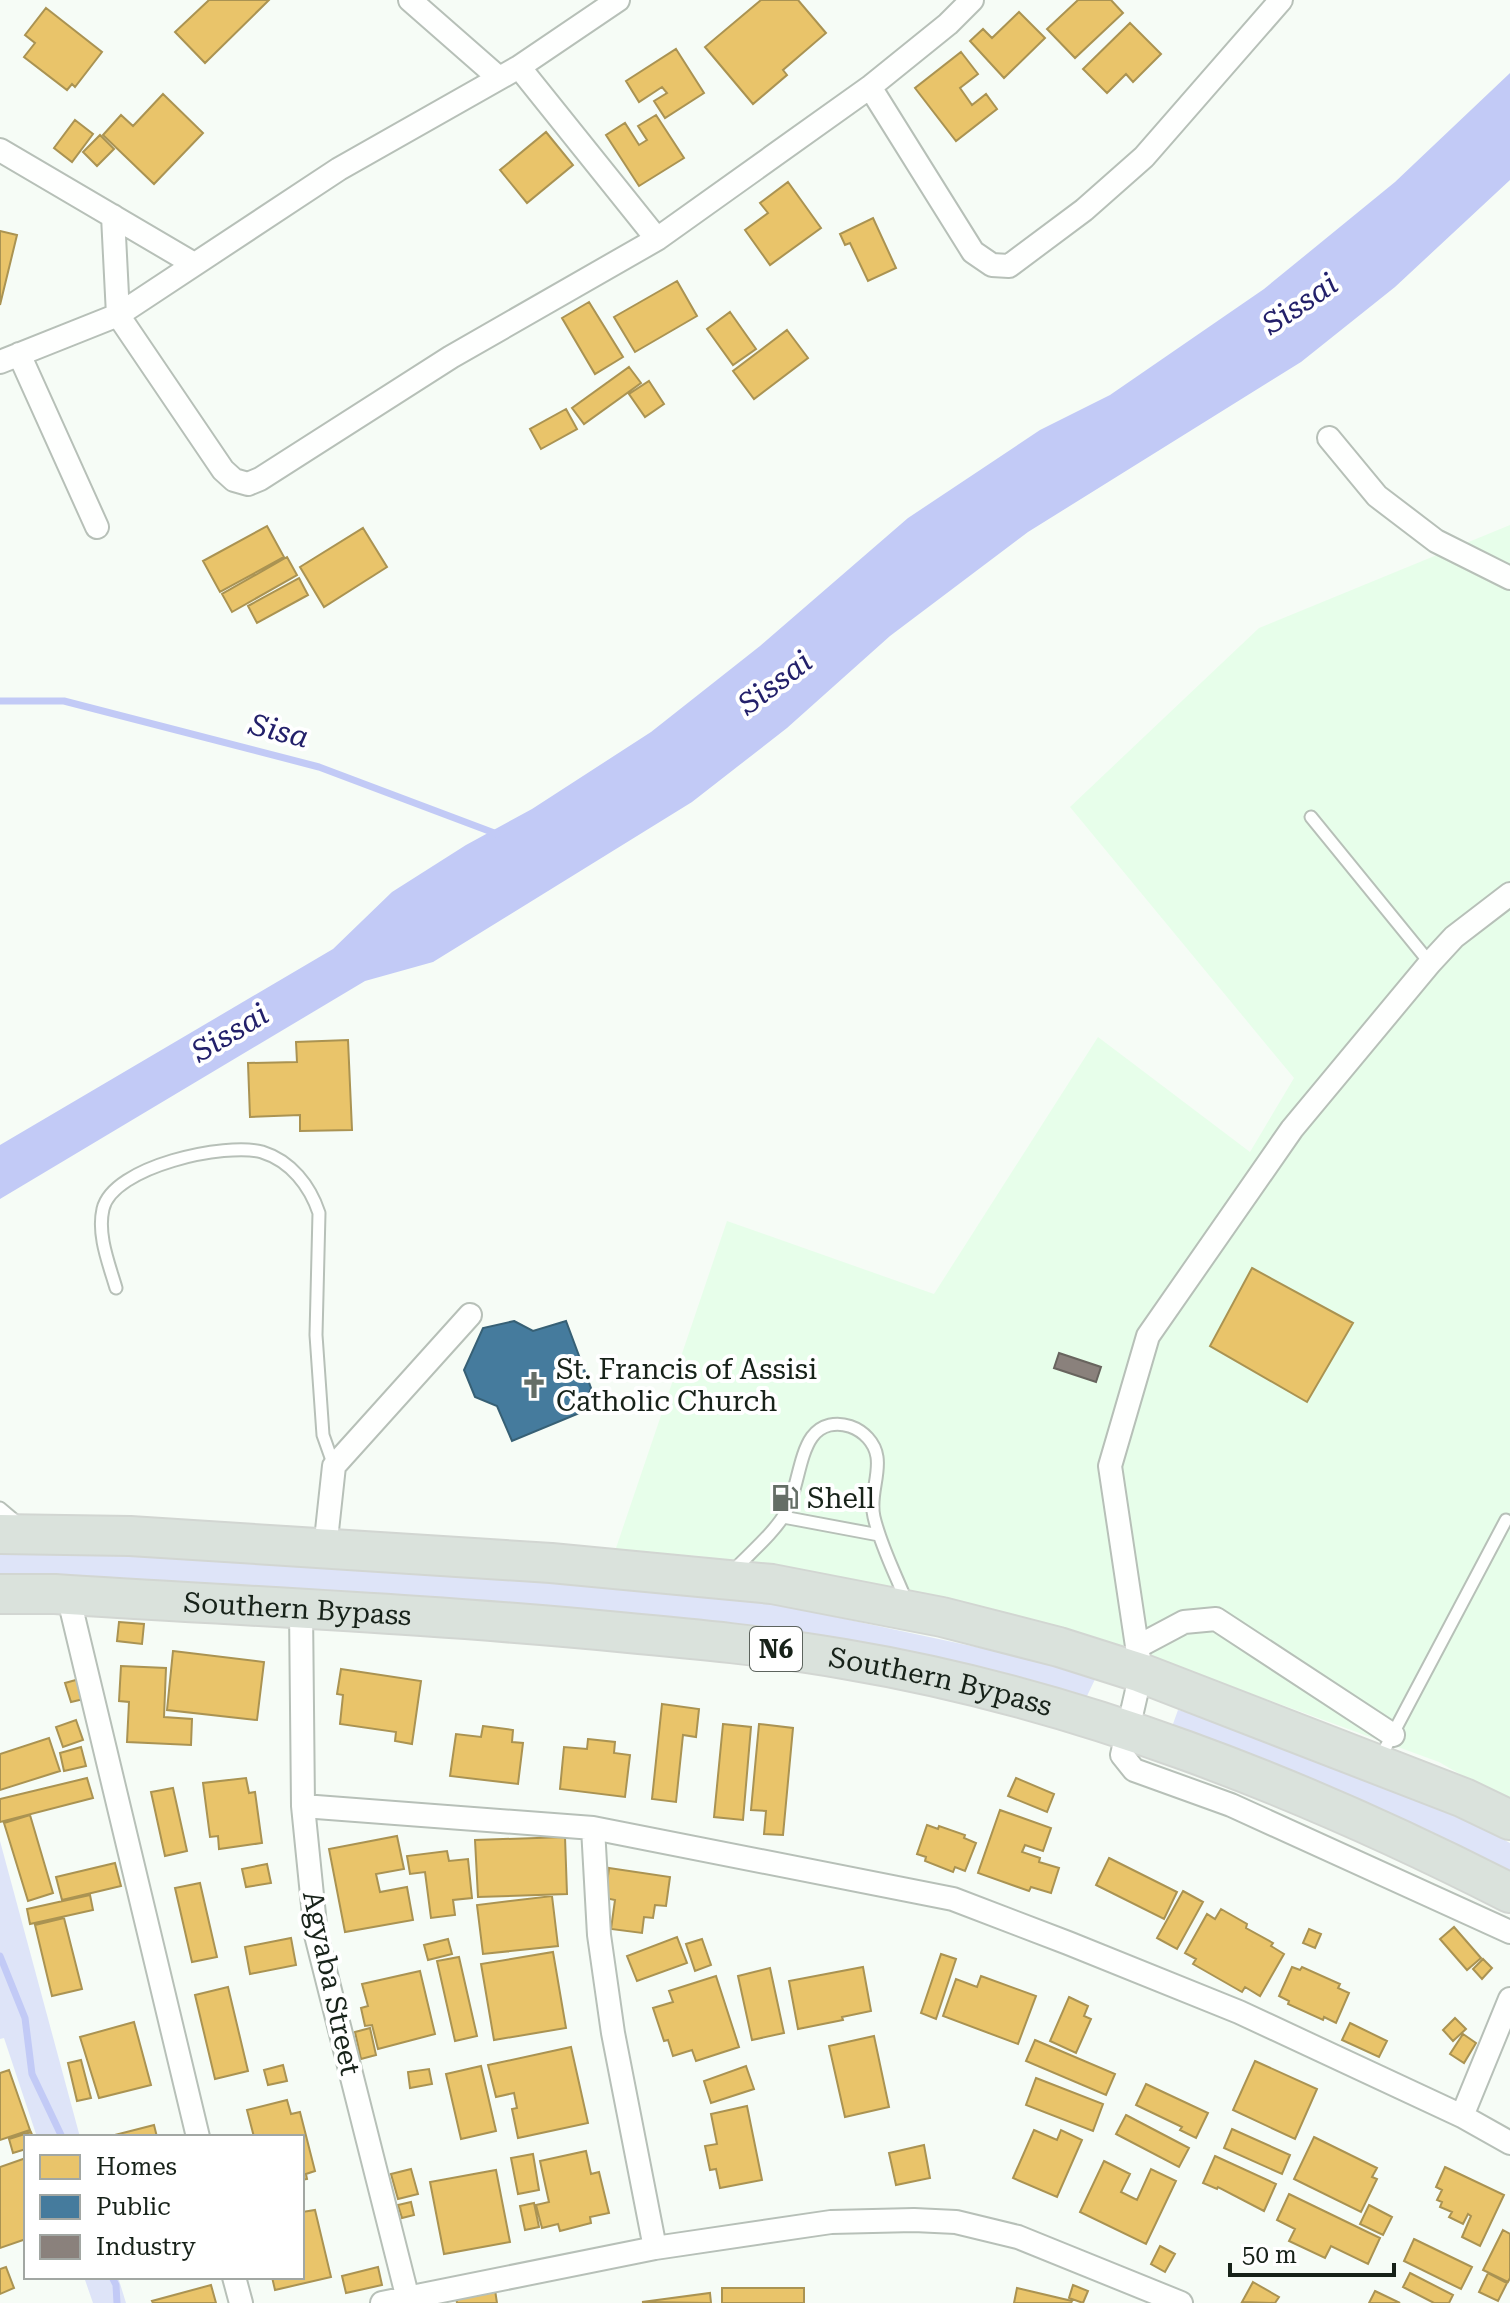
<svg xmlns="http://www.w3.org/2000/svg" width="1510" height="2303" viewBox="0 0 1510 2303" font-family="'Roboto Serif',serif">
	<rect width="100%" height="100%" fill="#f6fcf6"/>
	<path fill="#e7feea" d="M1510,525V1803L1439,1762L1120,1646L907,1591L700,1556L615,1551L727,1221L934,1294L1098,1037L1250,1152L1294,1078L1070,807L1259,628Z"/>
	<path fill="#dee4f8" d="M0,1549L106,1551L392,1568L747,1598L1098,1673L1087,1696L1025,1678L927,1655L847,1647L0,1590Z
		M1178,1710L1222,1722L1449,1810L1510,1843V1883L1169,1735Z
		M0,1841L80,2137H37L4,2038L0,2039Z
		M84,2277H118L126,2303H93Z"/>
	<path fill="#c2caf6" d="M1510,73V180L1395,287L1301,362L1028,532L890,636L787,728L692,802L433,962L365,981L0,1199V1145L333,949L392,892L466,845L532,809L651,732L760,646L908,518L1040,430L1110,395L1264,289L1395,182Z"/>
	<path fill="#e9c46a" stroke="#aa9352" stroke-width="2" d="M209,0H269L205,63L175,32Z
		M761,0H798L826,33L783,70L787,75L753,104L705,47Z
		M1078,0H1111L1123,13L1075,58L1047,29Z
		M46,8L102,52L75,87L72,84L67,90L24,57L35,43L25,35Z
		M1019,12L1045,38L1004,78L970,41L983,29L992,38Z
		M1130,23L1161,54L1133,82L1126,74L1107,93L1083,69Z
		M676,49L704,93L665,118L654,101L667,93L662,87L639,102L626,81Z
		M961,52L978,74L960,88L972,105L986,94L997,109L956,141L915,88Z
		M163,94L203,133L154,184L103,135L121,115L133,126Z
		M656,115L684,158L639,186L606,135L625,123L639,145L647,140L638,126Z
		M75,120L93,134L72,162L54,148Z
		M546,132L573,165L527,203L500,170Z
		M100,135L114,149L97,166L83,152Z
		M788,182L821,228L770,265L745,230L768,213L760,203Z
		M873,218L896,268L868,281L850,243L845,245L840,234Z
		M0,231L17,235L0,305Z
		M677,281L697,316L635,352L614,317Z
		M589,302L623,357L595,374L562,318Z
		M730,312L756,349L733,365L707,329Z
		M787,330L808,358L754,399L733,371Z
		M629,367L641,383L584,424L572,408Z
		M649,381L664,404L645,417L629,394Z
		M566,409L577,429L541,449L530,429Z
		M267,526L284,557L220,592L203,561Z
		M363,528L387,567L324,607L300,567Z
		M287,557L297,575L232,612L222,594Z
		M299,578L308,595L257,623L248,606Z
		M348,1040L352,1130L300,1131V1115L250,1117L248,1063L297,1062L296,1042Z
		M1252,1268L1353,1323L1307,1402L1210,1346Z
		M119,1622L144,1624L142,1644L117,1641Z
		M173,1651L264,1662L257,1720L167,1710Z
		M121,1666L166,1668L164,1717L192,1719L191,1745L127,1742L129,1702L119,1701Z
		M341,1669L421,1681L412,1744L395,1741L396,1732L340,1724L343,1695L337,1694Z
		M83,1678L88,1698L71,1702L65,1683Z
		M662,1704L699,1709L696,1737L683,1735L676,1802L652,1799Z
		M76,1720L83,1740L63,1747L56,1727Z
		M723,1724L751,1727L743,1820L714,1817Z
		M759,1724L793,1728L783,1835L764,1834L766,1811L751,1810Z
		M483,1726L513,1730L512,1742L523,1743L518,1784L450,1776L456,1734L481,1737Z
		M49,1738L60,1771L0,1790V1754Z
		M588,1739L615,1742L614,1753L630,1755L625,1797L560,1789L564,1747L587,1749Z
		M81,1747L86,1766L64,1771L60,1753Z
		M87,1778L93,1798L0,1822V1799Z
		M246,1778L249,1793L255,1792L262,1843L219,1849L218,1836L210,1837L203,1783Z
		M1016,1778L1054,1794L1047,1812L1008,1796Z
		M173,1788L187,1851L165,1856L151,1792Z
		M1000,1810L1051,1828L1043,1851L1025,1845L1022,1852L1040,1858L1039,1862L1059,1868L1051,1893L1031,1887L1029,1891L978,1873Z
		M30,1815L53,1893L28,1901L4,1823Z
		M927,1825L938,1829L939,1826L965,1835L964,1838L976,1843L965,1871L955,1867L953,1872L925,1861L926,1857L917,1854Z
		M397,1836L404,1869L376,1874L380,1892L407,1887L413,1920L345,1932L329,1849Z
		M565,1837L567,1894L478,1897L475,1840Z
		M447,1851L449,1861L468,1859L472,1898L453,1900L455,1915L431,1918L425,1872L410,1874L407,1856Z
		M1109,1858L1177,1892L1164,1919L1096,1885Z
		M115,1863L121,1886L62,1900L56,1877Z
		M267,1864L271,1883L246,1887L242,1869Z
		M609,1868L670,1877L666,1906L655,1905L653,1918L644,1917L642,1933L611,1929L615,1900L605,1898Z
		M200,1883L217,1957L192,1962L175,1888Z
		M1183,1891L1203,1902L1177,1949L1157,1938Z
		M90,1895L93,1910L30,1924L27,1909Z
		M552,1896L558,1946L483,1954L477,1905Z
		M1221,1909L1247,1924L1246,1928L1273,1943L1271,1946L1284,1954L1260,1996L1245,1987L1242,1992L1193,1964L1196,1959L1185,1953L1207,1914L1215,1919Z
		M64,1918L82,1989L52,1996L35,1925Z
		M1454,1927L1481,1958L1467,1970L1440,1939Z
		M1309,1929L1321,1934L1315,1948L1303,1943Z
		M677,1937L687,1963L637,1981L627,1956Z
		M291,1938L296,1965L250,1974L245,1947Z
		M448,1939L452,1954L428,1960L424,1945Z
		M702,1939L711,1965L695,1971L686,1944Z
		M553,1952L566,2028L494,2040L481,1964Z
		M941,1954L956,1959L936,2019L921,2013Z
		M459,1957L477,2036L455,2041L437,1961Z
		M1483,1959L1492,1968L1482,1979L1473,1969Z
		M863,1967L871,2011L842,2017L843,2020L798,2029L789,1981Z
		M1292,1967L1300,1970L1302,1967L1340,1984L1338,1988L1349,1993L1336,2023L1324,2017L1323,2020L1288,2004L1289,2001L1279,1996Z
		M770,1968L784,2033L752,2040L738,1976Z
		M420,1971L435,2034L378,2049L372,2025L365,2026L361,2008L368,2006L362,1984Z
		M716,1976L739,2047L696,2061L692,2050L673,2056L668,2040L664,2041L653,2008L673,2002L669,1991Z
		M981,1976L1036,1996L1018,2044L943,2016L956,1979L977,1987Z
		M228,1987L248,2071L215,2079L195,1995Z
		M1069,1997L1088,2006L1084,2016L1091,2019L1076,2053L1050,2041Z
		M1455,2018L1466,2029L1453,2041L1443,2030Z
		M134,2022L151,2085L99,2098L80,2037Z
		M1350,2023L1387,2041L1379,2057L1342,2040Z
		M370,2028L376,2055L361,2059L355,2032Z
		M1463,2034L1476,2043L1464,2063L1450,2054Z
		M874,2036L889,2107L845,2117L829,2046Z
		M1035,2040L1115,2074L1106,2095L1026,2061Z
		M571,2047L588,2123L518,2138L512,2109L517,2108L514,2093L496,2097L488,2065Z
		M81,2060L91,2098L77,2101L68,2063Z
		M1255,2061L1317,2089L1295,2139L1233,2110Z
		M283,2065L287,2081L268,2085L264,2070Z
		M481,2066L496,2131L461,2139L446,2074Z
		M746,2066L754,2089L711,2103L704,2081Z
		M429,2069L432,2084L410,2088L408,2072Z
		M9,2070L30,2130L0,2140V2073Z
		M1036,2078L1103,2104L1093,2131L1026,2105Z
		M1146,2084L1208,2113L1196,2138L1180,2130L1182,2127L1136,2105Z
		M287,2100L291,2114L300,2112L315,2171L306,2174L307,2179L302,2180V2137H254L247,2110Z
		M747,2106L762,2180L720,2188L716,2169L710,2170L705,2146L717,2144L711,2114Z
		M1126,2115L1189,2148L1179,2167L1116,2134Z
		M154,2125L157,2137H107Z
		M1232,2129L1290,2155L1282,2174L1224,2148Z
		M1034,2130L1057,2140L1061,2130L1082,2140L1057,2197L1013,2178Z
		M31,2132L33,2137H26V2149L13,2153L9,2139Z
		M1314,2137L1377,2168L1372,2177L1377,2179L1361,2212L1294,2179Z
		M924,2145L930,2178L896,2185L889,2153Z
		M586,2151L591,2174L599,2172L609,2213L590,2217L591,2223L560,2231L558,2224L542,2228L536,2205L549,2202L540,2161Z
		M533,2154L539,2190L518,2194L511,2158Z
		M1215,2156L1276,2184L1264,2211L1218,2187L1217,2189L1203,2183Z
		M26,2158V2239L0,2248V2167Z
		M1104,2161L1130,2174L1121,2192L1137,2200L1151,2169L1176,2181L1146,2244L1080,2212Z
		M1445,2167L1504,2195L1480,2246L1462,2237L1471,2216L1468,2214L1463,2224L1449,2217L1452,2212L1440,2207L1442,2202L1437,2200L1442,2190L1436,2187Z
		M411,2169L418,2194L398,2199L391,2174Z
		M496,2170L510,2242L444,2254L430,2182Z
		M1289,2194L1380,2238L1368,2264L1331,2246L1325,2258L1289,2241L1295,2229L1277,2220Z
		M411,2202L414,2215L402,2218L398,2205Z
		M534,2203L539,2227L525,2230L520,2206Z
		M1369,2205L1392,2217L1383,2235L1360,2224Z
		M315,2210L331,2277L275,2290L272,2277H302V2212Z
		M1503,2230L1510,2234V2278L1508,2282L1483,2270Z
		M1414,2239L1472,2267L1461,2289L1404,2261Z
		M1160,2246L1175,2254L1165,2272L1151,2264Z
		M6,2267L14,2288L0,2294V2269Z
		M378,2267L382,2285L346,2293L342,2276Z
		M1410,2273L1453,2295L1449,2303H1434L1403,2287Z
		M1488,2273L1507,2283L1498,2301L1479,2292Z
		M1253,2282L1279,2297L1275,2303L1242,2302Z
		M211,2285L216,2303H153L152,2301Z
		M1073,2285L1088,2291L1083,2303L1069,2298Z
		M722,2288H804V2303H722Z
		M1017,2288L1072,2301L1071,2303H1014Z
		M495,2290L497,2303H457L456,2297Z
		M1375,2291L1400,2303H1369Z
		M710,2293L711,2303L642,2302Z"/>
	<path fill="#457b9d" stroke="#376075" stroke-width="2" d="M514,1321L533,1331L566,1321L591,1388L582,1412L512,1441L497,1406L475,1397L464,1370L483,1328Z"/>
	<path fill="#8a817c" stroke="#68645e" stroke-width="2" d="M1059,1353L1101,1367L1096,1382L1054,1368Z"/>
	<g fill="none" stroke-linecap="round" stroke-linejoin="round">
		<path stroke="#c2caf6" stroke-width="7" d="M0,701H64L319,767L497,834
			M0,1956L25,2018L32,2074L62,2137
			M112,2277L116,2285L117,2303"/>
		<g stroke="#b7c0b8" stroke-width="15">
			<path id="service" d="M1311,817L1430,963
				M116,1288C109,1264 97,1235 103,1209C113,1166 226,1142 262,1152C291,1161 310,1186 319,1213L316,1335L323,1435L334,1466
				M0,1508L19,1524
				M783,1517L879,1535
				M733,1571C749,1554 775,1532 786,1512C797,1491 799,1455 812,1437C831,1411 873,1428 877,1457C880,1476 869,1497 874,1517C881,1547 896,1575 907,1603
				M1379,1760L1506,1520"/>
		</g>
		<g stroke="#b7c0b8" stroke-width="26">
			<path id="minor" d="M410,0L499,78
				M519,67L657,239
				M870,87L973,252L992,265L1009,266L1084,210L1144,157L1281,0
				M0,150L194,264
				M113,216L118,315L223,470L234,480L248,484L260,479L451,357L657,239L870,87L948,24L972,0
				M19,354L97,527
				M0,362L118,315L339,169L519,67L618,0
				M1329,438L1377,496L1436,541L1510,578
				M1510,894L1454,937L1430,963L1292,1129L1148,1336L1110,1466L1141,1673L1122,1755L1134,1770L1231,1805L1510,1932
				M325,1549L334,1466L470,1315
				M68,1595L198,2137
				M301,1609L303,1806L316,1935L409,2303
				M1137,1647L1184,1622L1216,1619L1393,1735
				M303,1806L593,1828L953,1899L1068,1943L1239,2012L1462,2116L1510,2143
				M593,1828L599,1935L613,2033L655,2248
				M1462,2116L1510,1999
				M234,2277L241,2303
				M382,2303L655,2248L831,2222L914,2220L956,2222L1018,2237L1181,2303"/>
		</g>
		<g stroke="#d2d6d2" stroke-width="42">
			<g id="trunk">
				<path d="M0,1534L130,1536L551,1563L772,1584L942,1617L1059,1647L1141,1673L1464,1798L1510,1820"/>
				<path id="s1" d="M0,1594H55C243,1606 432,1614 619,1632C695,1639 769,1646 844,1659C1077,1698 1300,1786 1510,1893"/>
			</g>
		</g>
		<use href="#service" stroke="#fefffe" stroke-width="11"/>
		<use href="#minor" stroke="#fefffe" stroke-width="22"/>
		<use href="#trunk" stroke="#dae2dc" stroke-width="38"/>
	</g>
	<defs>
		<g id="church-bare" transform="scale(2.16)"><path d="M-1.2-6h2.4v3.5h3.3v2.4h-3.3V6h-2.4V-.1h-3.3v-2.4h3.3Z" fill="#656e66" stroke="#fff" stroke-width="2.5" paint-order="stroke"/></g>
		<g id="fuel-bare" transform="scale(2.16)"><path d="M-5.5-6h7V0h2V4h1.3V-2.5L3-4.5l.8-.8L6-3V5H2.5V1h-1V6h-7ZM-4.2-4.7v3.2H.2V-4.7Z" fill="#656e66" stroke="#fff" stroke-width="2.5" paint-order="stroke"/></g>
	</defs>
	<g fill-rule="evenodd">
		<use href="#church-bare" x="534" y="1385"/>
		<use href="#fuel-bare" x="785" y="1498"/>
	</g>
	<g text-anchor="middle" stroke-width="8" stroke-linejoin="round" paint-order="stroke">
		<rect fill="#fff" stroke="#5d645e" stroke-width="2" x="750" y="1627" width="52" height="44" rx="6"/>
		<g font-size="26" font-weight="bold" fill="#172219">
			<text x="776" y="1658">N6</text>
		</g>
		<g font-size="28" fill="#172219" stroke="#fff" text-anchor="start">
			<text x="556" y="1379">St. Francis of Assisi<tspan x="556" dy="32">Catholic Church</tspan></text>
			<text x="807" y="1508">Shell</text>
		</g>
		<g font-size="28" fill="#172219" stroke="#fff">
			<text dy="10" stroke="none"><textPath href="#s1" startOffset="298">Southern Bypass</textPath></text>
			<text dy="10" stroke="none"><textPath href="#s1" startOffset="946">Southern Bypass</textPath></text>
			<text transform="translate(332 1983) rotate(78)" y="10">Agyaba Street</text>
		</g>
		<g font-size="30" font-style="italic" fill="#23206a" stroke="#fff">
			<text transform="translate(1300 304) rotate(-34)" y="10">Sissai</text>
			<text transform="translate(775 683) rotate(-37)" y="10">Sissai</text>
			<text transform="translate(279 731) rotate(14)" y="10">Sisa</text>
			<text transform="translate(230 1033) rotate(-31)" y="10">Sissai</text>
		</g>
	</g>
	<rect x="24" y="2135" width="280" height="144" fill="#ffffff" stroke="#a2a7a3" stroke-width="2"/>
	<rect x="40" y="2155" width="40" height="24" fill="#e9c46a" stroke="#a2a7a3" stroke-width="2"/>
	<text x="96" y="2175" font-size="24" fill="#172219">Homes</text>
	<rect x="40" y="2195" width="40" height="24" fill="#457b9d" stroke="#a2a7a3" stroke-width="2"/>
	<text x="96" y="2215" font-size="24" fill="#172219">Public</text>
	<rect x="40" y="2235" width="40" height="24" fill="#8a817c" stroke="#a2a7a3" stroke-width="2"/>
	<text x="96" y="2255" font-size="24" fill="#172219">Industry</text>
	<path d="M1230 2263v12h164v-12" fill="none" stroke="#172219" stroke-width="4"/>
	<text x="1242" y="2263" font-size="24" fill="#172219" stroke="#ffffff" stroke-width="6" paint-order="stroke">50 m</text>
</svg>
